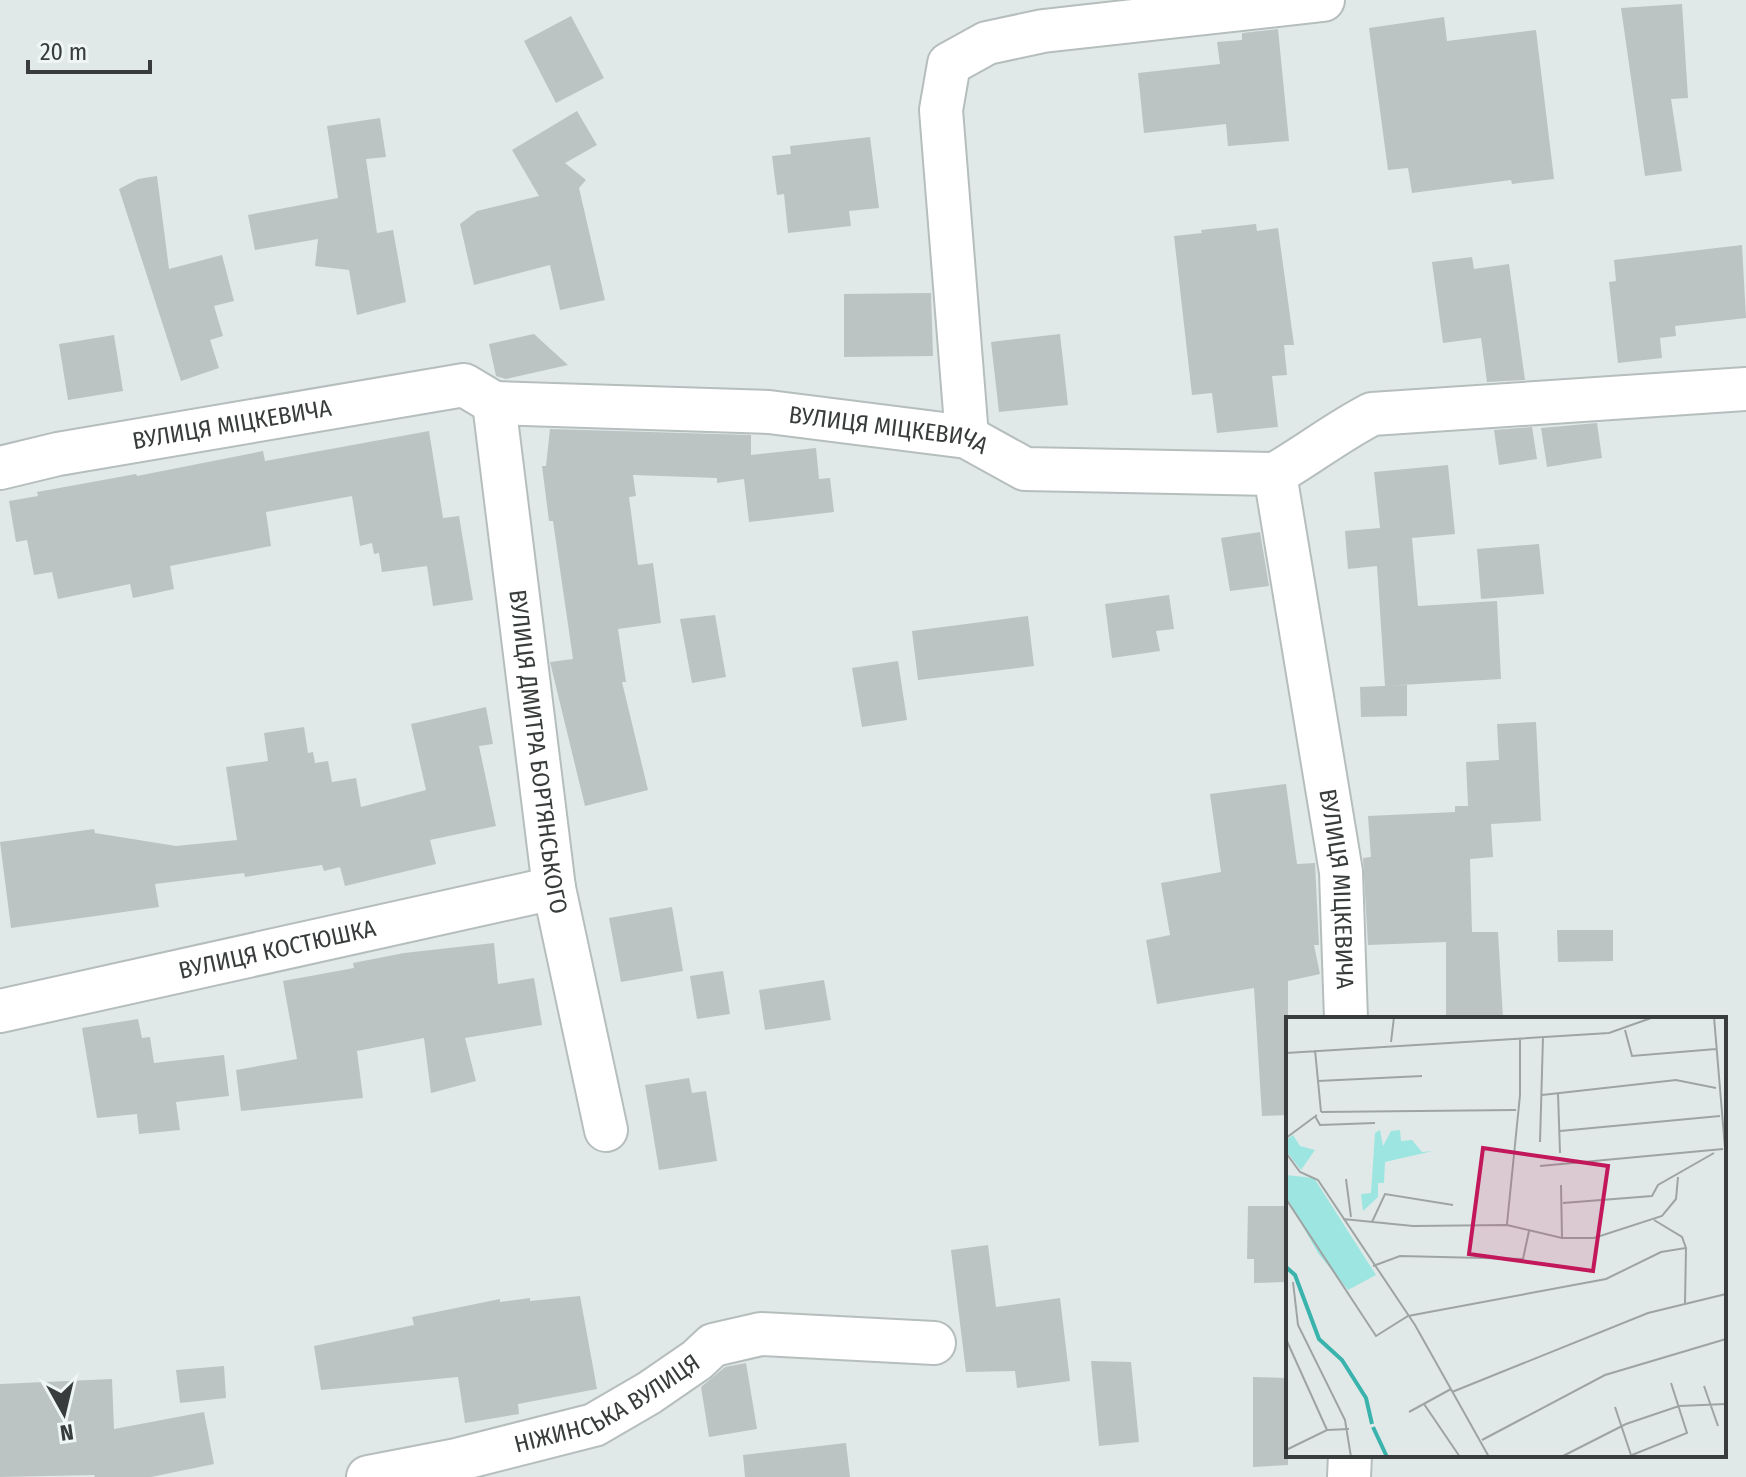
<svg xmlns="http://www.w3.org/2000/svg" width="1746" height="1477" viewBox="0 0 1746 1477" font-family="'Fira Sans Condensed',sans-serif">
	<rect width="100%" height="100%" fill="#e1e9e8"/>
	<path fill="#bbc3c3" d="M1682,4L1688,98L1671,99L1682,171L1645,176L1621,8Z
		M571,16L604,78L556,103L524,41Z
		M1444,17L1447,41L1536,30L1554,179L1512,184L1511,180L1412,193L1408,168L1388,170L1369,28Z
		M1278,29L1289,141L1228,146L1226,124L1144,133L1138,73L1220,64L1217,42L1242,40V33Z
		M577,111L597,145L565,163L586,180L579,188L605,300L560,310L550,265L474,285L460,224L477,211L539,196L512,150Z
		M380,118L386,157L366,159L377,233L393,230L406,302L357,315L349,270L315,266L318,239L255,250L248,215L338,198L327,126Z
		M870,137L879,208L849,211L851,226L788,233L784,194L777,195L772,156L791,154L790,146Z
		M157,176L169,269L222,255L234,301L214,306L223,336L210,340L219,368L181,381L119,189L138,179Z
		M1256,224L1257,231L1278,228L1294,345H1284L1287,375L1272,376L1278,427L1217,433L1212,393L1192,395L1174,236L1202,233L1201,230Z
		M1742,245L1746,318L1675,326L1676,336L1660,338L1662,358L1618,363L1609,282L1616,281L1614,260Z
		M1472,257L1474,269L1509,264L1525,380L1487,382L1481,338L1443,343L1432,262Z
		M931,293L933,356L844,357V294Z
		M534,334L568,365L506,379L496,376L489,344Z
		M1060,334L1068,405L999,412L991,342Z
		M114,335L123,391L68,400L59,344Z
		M1597,423L1602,458L1547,467L1541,428Z
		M1532,427L1537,459L1499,465L1494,430Z
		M550,429L751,435V455L816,448L819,479L830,478L834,512L749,522L744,479L717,483V478L633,475L636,496L629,497L638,565L653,563L661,623L618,629L626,682H622L648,790L585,806L550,662L573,659L553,521H549L542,466H546Z
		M429,431L443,518L459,516L473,600L433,606L427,566L382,572L379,553L374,554L372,543L360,546L352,496L266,512L271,546L170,566L174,589L133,598L130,584L58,599L52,572L34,575L27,540L16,542L9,501L38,496L37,492L136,474L137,476L263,451L265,461Z
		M1448,465L1455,534L1412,538L1418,606L1497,601L1501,679L1385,686L1377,566L1348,569L1345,531L1380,528L1374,472Z
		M1260,532L1269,586L1230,591L1221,538Z
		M1539,544L1544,594L1481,599L1477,549Z
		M1169,595L1174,629L1156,631L1160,651L1112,658L1105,604Z
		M715,615L726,677L692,683L680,619Z
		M1028,616L1034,666L918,680L912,631Z
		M898,661L907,720L862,727L852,668Z
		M1407,685V716L1361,717L1360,687Z
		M486,707L493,744L479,746L496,826L430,840L436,864L345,886L340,867L324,871L322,865L245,877L244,873L155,884L159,907L11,928L0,842L94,829L95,833L176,846L237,840L226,767L268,761L264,733L304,727L308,753L313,752L315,763L328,761L332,782L356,778L361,807L426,790L411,724Z
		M1536,722L1541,821L1491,824L1493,857L1470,859L1472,932H1498L1503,1019H1446V942L1368,945L1363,858L1371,857L1368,816L1455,812V806H1468L1466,762L1499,760L1497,724Z
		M1286,784L1297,864L1315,863L1319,945H1314L1320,974L1288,981V1115L1262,1116L1254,988L1157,1004L1146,940L1170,935L1161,883L1221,872L1210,794Z
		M672,907L683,971L621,982L609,918Z
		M1557,930H1613V961L1558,962Z
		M494,943L498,984L534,978L542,1025L465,1038L476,1081L431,1093L424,1038L357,1051L363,1098L241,1111L236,1070L297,1059L283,981L354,968L353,963L404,953Z
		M723,971L730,1014L697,1019L690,976Z
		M824,980L831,1020L765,1030L759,990Z
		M138,1019L142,1038L150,1037L154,1063L224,1055L229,1096L176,1102L180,1130L139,1134L137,1114L97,1118L82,1028Z
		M689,1078L692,1093L706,1091L717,1161L659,1170L645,1085Z
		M1248,1206H1288V1282L1254,1283V1259H1247Z
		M988,1245L996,1307L1060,1298L1070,1381L1017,1388L1015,1371L966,1372L951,1250Z
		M580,1296L597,1389L518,1404L519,1414L465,1423L458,1377L321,1390L314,1346L414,1325L412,1317L500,1299V1302L530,1298V1301Z
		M1091,1361L1131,1362L1139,1442L1099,1446Z
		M746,1363L757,1429L709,1437L701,1387L725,1367Z
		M224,1366L226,1398L180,1403L176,1370Z
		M1253,1377L1288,1378V1465L1253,1467Z
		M112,1379L114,1429L204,1412L214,1464L151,1477H95L94,1475L0,1477V1384Z
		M846,1443L850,1477H745L743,1455Z"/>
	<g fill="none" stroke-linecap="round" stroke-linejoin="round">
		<g stroke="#b6bebd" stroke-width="46">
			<g id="minor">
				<path id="s1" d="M494,403L769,412L967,437L1025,469L1275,474C1308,455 1337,432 1372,414L1746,389"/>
				<path d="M967,437L941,110L949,64L987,43L1043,31L1323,0"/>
				<path id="s2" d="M0,468L58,454L464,385L494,403L554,888L606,1130"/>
				<path id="s3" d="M1275,474L1341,872L1346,1019"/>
				<path id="s4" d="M0,1011L554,888"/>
				<path id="s5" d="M368,1477L456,1460L594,1425L649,1393L697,1360L713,1345L761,1334L934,1343"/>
				<path d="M1349,1477L1350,1455"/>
			</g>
		</g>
		<use href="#minor" stroke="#fff" stroke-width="42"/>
	</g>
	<g text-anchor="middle" stroke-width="6" stroke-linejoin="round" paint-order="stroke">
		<g font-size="24" fill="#393c3c" stroke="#eef6f5">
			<text dy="8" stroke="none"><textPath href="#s2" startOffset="236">ВУЛИЦЯ МІЦКЕВИЧА</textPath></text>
			<text dy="8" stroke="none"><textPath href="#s1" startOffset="396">ВУЛИЦЯ МІЦКЕВИЧА</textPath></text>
			<text dy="8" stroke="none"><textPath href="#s2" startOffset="858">ВУЛИЦЯ ДМИТРА БОРТЯНСЬКОГО</textPath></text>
			<text dy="8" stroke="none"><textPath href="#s3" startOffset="420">ВУЛИЦЯ МІЦКЕВИЧА</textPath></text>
			<text dy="8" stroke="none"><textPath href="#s4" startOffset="284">ВУЛИЦЯ КОСТЮШКА</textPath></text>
			<text dy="8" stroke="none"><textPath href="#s5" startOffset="252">НІЖИНСЬКА ВУЛИЦЯ</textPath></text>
		</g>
	</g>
	<g transform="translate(1286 1017)">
		<rect width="440" height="440" fill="#e1e9e8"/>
		<path d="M94,113L97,129L105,114L114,113L115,124L126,123L136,135L147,134L99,145L98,166H92V180L77,194L75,177L85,176L89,116ZM7,118L14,129L29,133L15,153L0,134V123ZM0,158L28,161L90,258L62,273L32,236L0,180Z" fill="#9ce5e0"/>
		<path fill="none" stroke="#3ab3ad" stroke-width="4" d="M0,250L9,258L33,322L56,343L80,381L86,407M87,410L101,440"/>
		<path fill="none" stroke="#9ea4a3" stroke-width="2" d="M428,0L440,143M339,13L346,39L430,32M105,25L108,0M29,33L35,95M0,36L323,16L368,0M32,64L136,59M272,76L274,136M256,78L390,63L430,71M35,95L230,93M29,99L34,108L89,106M274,114L434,99M0,121L31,98M254,125L257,20M0,136L14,155L32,163L129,308L203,440M254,149L437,132M60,162L65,200M275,168L276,221H308L376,199L390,182L392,160M0,182L90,319L122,299L320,262L375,235L400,231L396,220L368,203M277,186L366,179L372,168L428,136M57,202L127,209L221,208L276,221M86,205L99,177L167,188M221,207L234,78V22M87,249L114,239L237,242L243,214M7,265L12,308L59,403L65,440M399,286L400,231M0,322L41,413M418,369L432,409M166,375L362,296L440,277M138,387L174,440M329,390L345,438M123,395L165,372M196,423L319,358L440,322M0,433L41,413L63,412M275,440L340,407L393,389L440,387M341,440L401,416L385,366"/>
		<path fill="#c2185b" fill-opacity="0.15" stroke="#c2185b" stroke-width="4" d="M197,131L322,149L307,254L183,237Z"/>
		<rect width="440" height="440" fill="none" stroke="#393c3c" stroke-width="4"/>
	</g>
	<g transform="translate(64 1413) rotate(172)" stroke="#eef6f5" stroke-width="6" paint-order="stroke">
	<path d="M0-6L14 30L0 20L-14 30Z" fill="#393c3c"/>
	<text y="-12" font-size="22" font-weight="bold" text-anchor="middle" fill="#393c3c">N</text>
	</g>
	<path d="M28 60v12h122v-12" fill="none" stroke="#393c3c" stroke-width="4"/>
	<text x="40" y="60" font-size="24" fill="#393c3c" stroke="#eef6f5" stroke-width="6" paint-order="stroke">20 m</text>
</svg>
